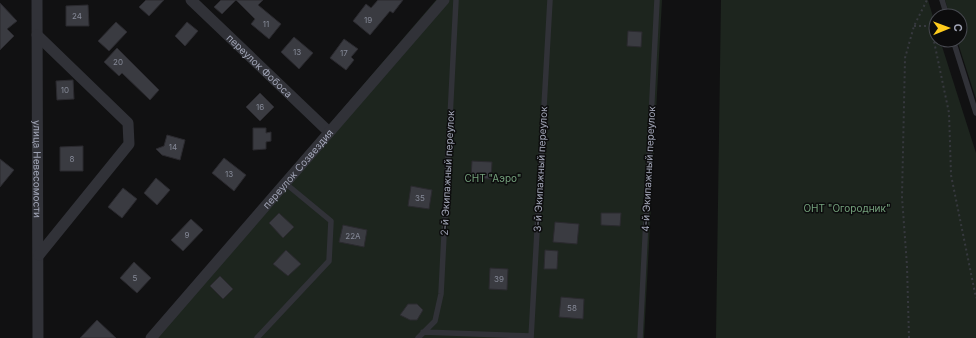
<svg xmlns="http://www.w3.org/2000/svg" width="976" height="338" viewBox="0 0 976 338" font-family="Inter,sans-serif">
	<rect width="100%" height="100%" fill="#111112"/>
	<path fill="#1d251e" d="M436,0H662L644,338H146Z
		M721,0H928L936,27V40H940L976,153V338H716Z
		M945,0H976V99L957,40H960V16H950Z"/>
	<path fill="#3a3b41" stroke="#2b2a2f" d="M146,0H164L149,16L139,7Z
		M221,0H236L222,14L214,7Z
		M236,0H263L258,5L281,24L269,39L251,24L255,19Z
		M378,0H403L393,13L390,11L370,35L353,21L366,4L371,8Z
		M0,3L17,21L7,29L14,36L0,50Z
		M88,5L89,26H66V6Z
		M116,22L127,32L109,51L98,41Z
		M187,22L198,31L185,46L175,36Z
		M628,31L642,32L641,47L627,46Z
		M294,37L313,53L299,69L281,52Z
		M344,39L358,49L351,57L354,60L346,70L330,58Z
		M117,48L159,90L150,100L122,73L119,76L104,62Z
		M73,80L74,99L57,100L56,81Z
		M260,93L274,107L260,121L246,107Z
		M253,128H266V133L271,132V141L266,142V149L253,150Z
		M167,135L185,140L180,160L162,155L156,149L164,146Z
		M83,146V171H60V147Z
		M224,158L246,175L234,191L212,173Z
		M0,159L14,170L0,187Z
		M472,161L492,162L491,179L471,178Z
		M156,178L170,190L157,205L144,193Z
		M411,186L432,190L429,209L408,206Z
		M123,188L137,199L122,218L108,207Z
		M279,213L294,227L283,238L269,223Z
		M601,213H621L620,226L601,225Z
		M191,219L203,230L183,251L171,240Z
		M555,222L579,224L577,244L553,242Z
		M343,225L367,230L364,247L339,242Z
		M286,250L301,264L288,276L273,264Z
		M545,250L558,251L557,269H544Z
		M134,262L151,278L137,293L120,278Z
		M490,268L508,269L507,290L489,289Z
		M220,276L233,289L223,299L210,286Z
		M561,297L584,299L583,319L559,317Z
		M408,304H417L423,310L417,320H410L400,315Z
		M97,320L116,338H80Z"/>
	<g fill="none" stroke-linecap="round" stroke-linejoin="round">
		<path stroke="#37393f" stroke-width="2" stroke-dasharray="2 3" stroke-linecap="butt" d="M914,26H936
			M931,27L949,113L951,175L976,298
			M909,338L907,266L902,197L905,58L914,26L927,0"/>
		<path stroke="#313238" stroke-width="5.5" d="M942,0L947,16
			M953,40L976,113
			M423,332L531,336
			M257,338L329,261L331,221L285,183
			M418,338L435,321L441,294L456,0
			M531,338L550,0
			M640,338L657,0"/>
		<g stroke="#313238" stroke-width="11">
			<path id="s1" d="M37,0L38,338"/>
			<path id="s2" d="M191,0L329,132"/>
			<path d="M37,35L128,123L129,144L39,255"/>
			<path id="s3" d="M151,338L444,0"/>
		</g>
	</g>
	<g text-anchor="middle" stroke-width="3" stroke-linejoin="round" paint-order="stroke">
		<g font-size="8" fill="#868a98">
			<text x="77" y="19">24</text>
			<text x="368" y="23">19</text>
			<text x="266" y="27">11</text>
			<text x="297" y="55">13</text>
			<text x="344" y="56">17</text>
			<text x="118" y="65">20</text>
			<text x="65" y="93">10</text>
			<text x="260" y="110">16</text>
			<text x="173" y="150">14</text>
			<text x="72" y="162">8</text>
			<text x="229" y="177">13</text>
			<text x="420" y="201">35</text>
			<text x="187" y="238">9</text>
			<text x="353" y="239">22А</text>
			<text x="135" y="281">5</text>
			<text x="499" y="282">39</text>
			<text x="572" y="311">58</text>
		</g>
		<g font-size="10" fill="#a0a4b5" stroke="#0c0c0d">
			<text dy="4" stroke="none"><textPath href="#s2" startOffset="95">переулок Фобоса</textPath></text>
			<text dy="4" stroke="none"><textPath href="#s1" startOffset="169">улица Невесомости</textPath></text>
			<text dy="4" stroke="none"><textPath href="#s3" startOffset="224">переулок Созвездия</textPath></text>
			<text transform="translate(540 169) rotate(-87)" y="4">3-й Экипажный переулок</text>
			<text transform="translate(648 169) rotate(-87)" y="4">4-й Экипажный переулок</text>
			<text transform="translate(447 173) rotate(-87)" y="4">2-й Экипажный переулок</text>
		</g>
		<g font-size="10" fill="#75a27d" stroke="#0c0c0d">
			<text x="493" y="182">СНТ "Аэро"</text>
			<text x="847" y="212">ОНТ "Огородник"</text>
		</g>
	</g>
	<g transform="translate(948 28) rotate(89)"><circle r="19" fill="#0c0c0d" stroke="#474950"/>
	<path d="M0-3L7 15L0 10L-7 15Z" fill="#ffcc1c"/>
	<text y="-6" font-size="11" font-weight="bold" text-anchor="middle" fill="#a0a4b5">С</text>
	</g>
</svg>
